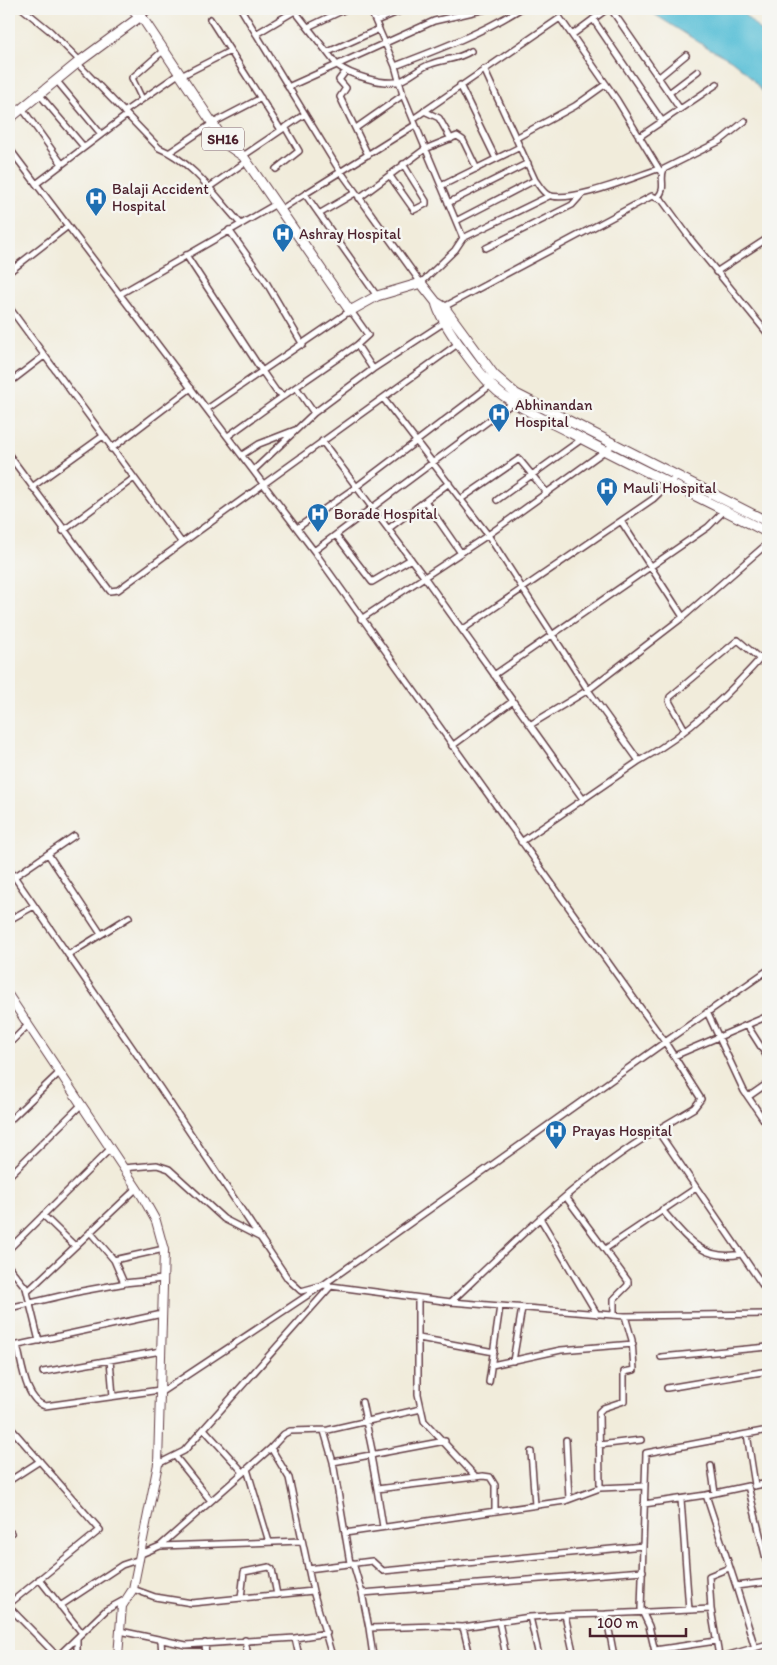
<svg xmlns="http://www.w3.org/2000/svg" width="777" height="1665" viewBox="0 0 777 1665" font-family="Itim,sans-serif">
	<rect width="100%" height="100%" fill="#f6f6f2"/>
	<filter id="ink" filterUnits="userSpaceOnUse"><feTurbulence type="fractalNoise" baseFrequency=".02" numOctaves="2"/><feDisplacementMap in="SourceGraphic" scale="10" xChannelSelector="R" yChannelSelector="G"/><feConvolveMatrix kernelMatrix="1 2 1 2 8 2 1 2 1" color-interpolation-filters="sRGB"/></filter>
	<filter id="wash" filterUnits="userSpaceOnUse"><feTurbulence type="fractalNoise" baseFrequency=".0096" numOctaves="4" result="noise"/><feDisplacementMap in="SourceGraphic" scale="20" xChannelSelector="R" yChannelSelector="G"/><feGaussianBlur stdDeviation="1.12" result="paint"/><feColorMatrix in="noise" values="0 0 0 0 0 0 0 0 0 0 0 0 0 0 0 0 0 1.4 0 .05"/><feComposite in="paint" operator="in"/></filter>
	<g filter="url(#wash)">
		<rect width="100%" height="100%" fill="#f1ecdb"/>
		<path fill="#5ac0d7" stroke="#527081" d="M646,9H739L768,39V98L746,72L731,60L705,46Z"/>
	</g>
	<g filter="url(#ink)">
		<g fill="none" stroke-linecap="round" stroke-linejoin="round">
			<g stroke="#633e45" stroke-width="8">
				<path id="street" d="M23,9L50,31L80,61
					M131,9L137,18
					M241,9L336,165L421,283L455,250L463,238L549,196
					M370,9L395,66L403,95L463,238
					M611,9L680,109
					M295,11L337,65C350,75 384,86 400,81C411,77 420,67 431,64C446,58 455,61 471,51
					M141,16L150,9
					M210,19L281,130
					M593,19L662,121
					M376,21L405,9
					M308,27L346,9
					M256,34L298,9
					M572,35L607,9
					M328,52L379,29
					M77,63L159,148C192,161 217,198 240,223
					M395,66C437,50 482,33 520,9
					M484,69L535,180C539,185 542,192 548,195C570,204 634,177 658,169
					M345,72L339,80L346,88L340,97L368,155
					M181,76L230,51
					M658,78L686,55
					M56,80L101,134
					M460,85L496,159
					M288,87L434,21L486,9
					M669,93L698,71
					M39,94L84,147
					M142,99L132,78L164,50
					M22,108L62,164
					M424,111L439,118L451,139
					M124,112L180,73
					M413,119L560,18L617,100L662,174
					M356,128L403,95
					M639,137L717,84
					M516,138L575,106L606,84
					M9,148L314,551L665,1042L768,970
					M170,152L213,123L261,98
					M243,156L305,114
					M276,169L299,151L285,127
					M390,176L414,210L426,204V201L403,164
					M36,184L127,115
					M441,186L520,147
					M208,188L247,161
					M305,194L415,125
					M658,197C667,188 659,179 664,169L720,141L745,121
					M359,198L425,149L457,136L463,140L477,169
					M448,203L528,163
					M280,210L305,194L377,296
					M319,214L355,193
					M456,221L535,180
					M229,230L266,282L303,345
					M486,248L572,205L581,195
					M186,255L262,371L350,311
					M9,272L68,226
					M716,272L768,238
					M120,294L276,204
					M9,307L182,543L459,343
					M442,308L652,196L662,200L692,241L768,334
					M351,311L368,335L357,345L373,369
					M9,383L44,356
					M383,398L488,535L588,690L639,761L521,842
					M207,409L262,371L276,391L284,396
					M314,413L296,387L357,345
					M228,436L296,387
					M322,441L425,578L583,799
					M111,449L191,388
					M9,455L110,591L118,590L182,543
					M242,455L259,444L295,430
					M254,470L314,413L373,369L445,322
					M32,487L103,436
					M461,499L519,459L547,493
					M497,500L582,439
					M425,501L461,553
					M621,521L683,617
					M297,528L356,487L491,385
					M388,529L449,483
					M63,531L134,478
					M336,535L372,582L411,559
					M314,551L514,402
					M361,619L488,535L613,445
					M462,630L653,499L678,475
					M494,675L708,527L725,510
					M530,725L588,690L683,617L768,543
					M685,730L669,701L670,697L738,640L760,659
					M452,746L513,701
					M639,761C689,734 731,692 768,650
					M48,854L101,934
					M9,869L160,1088L288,1279L301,1291L323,1285L451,1302L625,1316L768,1314
					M14,877L74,836
					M9,920L34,906
					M68,955L129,917
					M707,1012L744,1091L768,1126
					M747,1025L768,1058
					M9,1044L28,1025
					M674,1056L768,1016
					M748,1097L768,1083
					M9,1121L60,1072
					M123,1168L157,1165L169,1169L224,1219L259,1237
					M9,1176L81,1105
					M566,1197L628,1281V1285L614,1299V1315
					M662,1210C686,1237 702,1262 741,1254
					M43,1215L75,1246
					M540,1218L597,1314
					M90,1232L114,1260L124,1283L163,1279
					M9,1249L110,1149
					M605,1249L696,1188
					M114,1260L164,1249
					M9,1267L26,1288L39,1341
					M28,1291L137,1188
					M418,1299V1394L424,1421L476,1477
					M451,1302C516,1240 580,1176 657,1130
					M9,1308L82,1291L126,1283
					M419,1338L494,1352
					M17,1345C22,1363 25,1400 45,1406L160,1390
					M9,1347L162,1314
					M661,1357L768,1347
					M110,1360L113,1396
					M513,1361L522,1308
					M492,1365L561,1350L633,1344
					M43,1372L161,1351
					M489,1382L500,1306
					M667,1388L768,1371
					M160,1393L323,1285L665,1042L701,1099L694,1108L657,1130L768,1293
					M362,1402L373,1455
					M9,1426L100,1530L9,1604
					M204,1429L243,1472
					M324,1431L333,1462
					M747,1434L755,1485
					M566,1440L569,1499
					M599,1445L641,1440
					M271,1448L284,1434L290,1431L328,1430L421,1409
					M531,1452L535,1505
					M175,1456L211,1501
					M371,1456L377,1489L483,1476L490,1477L495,1485V1511
					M158,1464L184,1451L330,1287
					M711,1466L715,1493
					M247,1469L269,1542
					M9,1481L40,1461
					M754,1486L768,1483
					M600,1488L645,1486
					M377,1489L383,1527
					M706,1495L748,1486L768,1567
					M681,1499L689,1610
					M644,1504L706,1495L736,1586L768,1582
					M345,1533L565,1501L600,1488L599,1412L603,1408L624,1401V1372L634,1370L632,1340L625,1316
					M9,1534L11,1533
					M160,1546L302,1541
					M350,1563L333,1462L445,1441
					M353,1563L362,1593L643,1571
					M308,1569L372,1561L383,1571L643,1546
					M39,1579L82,1633
					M736,1586L755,1648
					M133,1589L155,1597L192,1603L313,1591L289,1478L271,1448L160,1546L141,1554
					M313,1591L332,1656
					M362,1593L369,1628
					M241,1598L244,1572L269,1567L272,1569L277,1595
					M60,1606L122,1565L140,1559
					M9,1607L57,1656
					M606,1614L711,1609
					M530,1617L565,1615
					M499,1622L506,1656
					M120,1631L186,1645L295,1638L327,1633
					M77,1638V1656
					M295,1638L299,1656
					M161,1640L162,1656
					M245,1640L248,1656
					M205,1643L206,1656
					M655,1650L716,1641
					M58,1656L106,1610L126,1599
					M373,1656L369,1628L438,1626L463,1627
					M470,1656L463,1627L530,1617L539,1656
					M574,1656L565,1615L606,1614L614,1656
					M656,1656L649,1626L641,1609L646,1453L768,1430
					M719,1656L711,1609L709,1576L729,1568
					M725,1656L768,1644"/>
			</g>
			<g stroke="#633e45" stroke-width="10">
				<path id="secondary" d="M9,996L142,1196L156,1221L164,1250L158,1464L133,1589L122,1606L118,1656"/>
			</g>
			<g stroke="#633e45" stroke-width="11">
				<path id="primary" d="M9,119L80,61L141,16L227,145L243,156L350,311L377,296L421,283L436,302L444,307L494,375L516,394L768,522
					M436,302C440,323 484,381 501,394C522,410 548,421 571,433C636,468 703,498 768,533"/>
			</g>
			<use href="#street" stroke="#fff" stroke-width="5"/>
			<use href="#secondary" stroke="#fff" stroke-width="8"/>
			<use href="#primary" stroke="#fff" stroke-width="9"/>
		</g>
	</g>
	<defs>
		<g id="hospital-pin" transform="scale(1.125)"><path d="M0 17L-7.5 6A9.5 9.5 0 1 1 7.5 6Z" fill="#1f6fb2" stroke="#f6f6f2"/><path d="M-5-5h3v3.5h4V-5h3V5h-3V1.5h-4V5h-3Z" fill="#fff"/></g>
	</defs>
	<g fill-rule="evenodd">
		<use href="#hospital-pin" x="96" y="198"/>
		<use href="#hospital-pin" x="283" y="234"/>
		<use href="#hospital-pin" x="499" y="414"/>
		<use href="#hospital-pin" x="607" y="488"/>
		<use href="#hospital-pin" x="318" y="514"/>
		<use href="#hospital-pin" x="556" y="1131"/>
	</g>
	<g text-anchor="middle" stroke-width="5" stroke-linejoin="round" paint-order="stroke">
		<rect fill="#f6f6f2" stroke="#7e6067" stroke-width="1" x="202" y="127.5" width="42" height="23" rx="4"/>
		<g font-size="14" font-weight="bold" fill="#4a1f2b">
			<text x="223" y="144">SH16</text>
		</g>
		<g font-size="15" fill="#4a1f2b" stroke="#f6f6f2" text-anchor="start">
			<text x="112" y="194">Balaji Accident<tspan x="112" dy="17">Hospital</tspan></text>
			<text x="299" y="239">Ashray Hospital</text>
			<text x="515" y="410">Abhinandan<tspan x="515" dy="17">Hospital</tspan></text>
			<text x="623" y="493">Mauli Hospital</text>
			<text x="334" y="519">Borade Hospital</text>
			<text x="572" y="1136">Prayas Hospital</text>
		</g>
	</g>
	<rect width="777" height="1665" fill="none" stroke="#f6f6f2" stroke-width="30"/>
	<path d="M590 1628v8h96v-8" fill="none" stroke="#4a1f2b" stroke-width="2.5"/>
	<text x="597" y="1628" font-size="15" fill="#4a1f2b" stroke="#f6f6f2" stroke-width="4" paint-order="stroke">100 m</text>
</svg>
